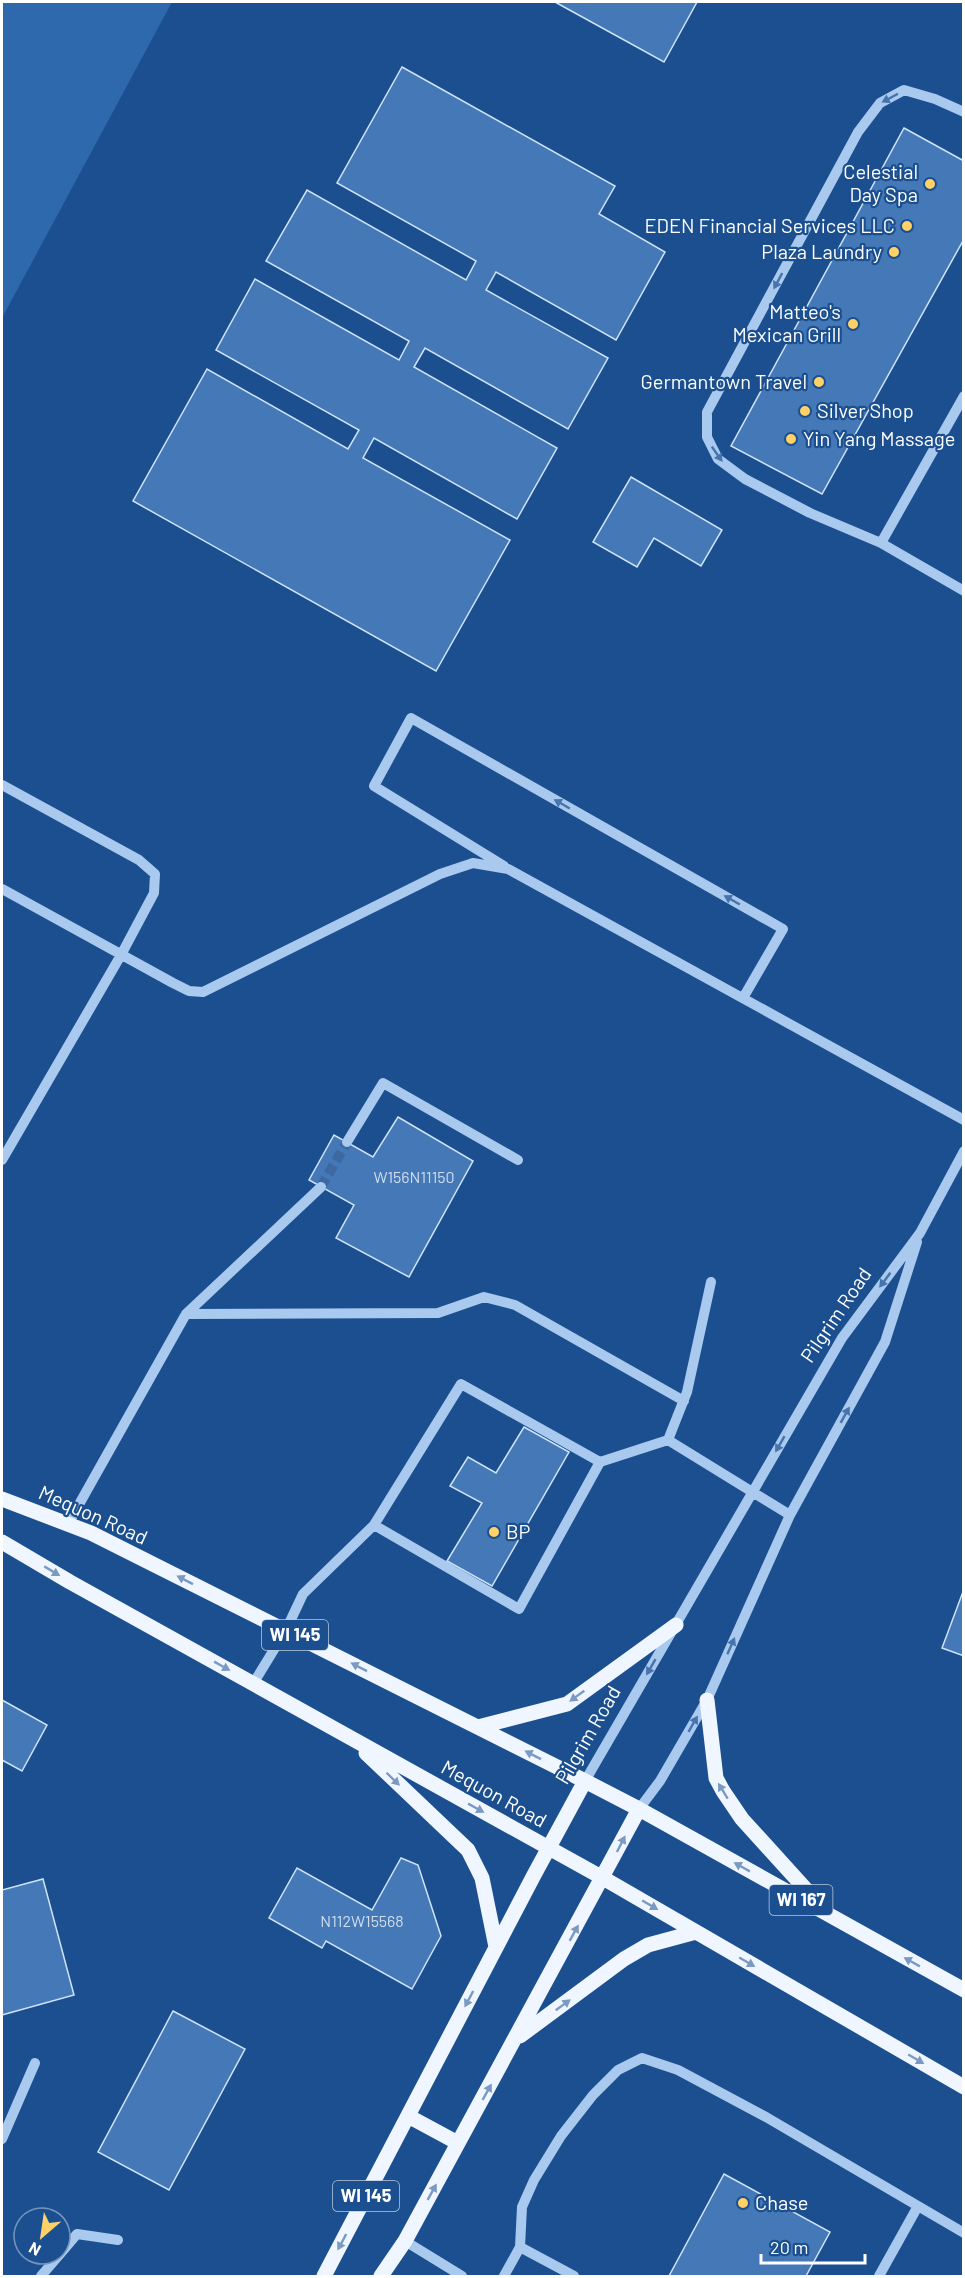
<svg xmlns="http://www.w3.org/2000/svg" width="965" height="2278" viewBox="0 0 965 2278" font-family="Barlow,sans-serif">
	<rect width="100%" height="100%" fill="#1b4f8f"/>
	<path fill="#2e69ad" d="M2,2H172L2,318Z"/>
	<path fill="#4478b7" stroke="#cfe3fa" stroke-width="1.5" d="M555,2H697L664,62Z
		M402,67L615,186L599,214L665,252L616,340L496,272L486,290L608,358L568,429L425,348L414,367L557,448L517,519L374,438L363,458L510,540L436,671L133,501L207,369L348,449L359,430L216,350L255,279L399,360L409,341L266,261L307,190L466,280L476,261L337,183Z
		M904,128L964,161V239L822,494L731,446Z
		M631,477L722,530L701,566L654,538L637,567L593,542Z
		M398,1117L473,1161L409,1277L336,1238L354,1205L309,1180L334,1135L373,1157Z
		M524,1427L569,1452L492,1586L447,1561L482,1503L450,1486L468,1457L496,1473Z
		M964,1589V1656L942,1648Z
		M2,1700L47,1725L22,1771L2,1760Z
		M401,1858L418,1865L441,1936L412,1989L326,1941L322,1948L269,1918L297,1868L372,1910Z
		M43,1879L74,1995L2,2015V1890Z
		M173,2011L245,2049L169,2190L98,2152Z
		M724,2174L830,2232L806,2276H669Z"/>
	<g fill="none" stroke-linecap="round" stroke-linejoin="round">
		<path stroke="#3d69a0" stroke-width="10" stroke-dasharray="10 5" stroke-linecap="butt" d="M321,1187L347,1142"/>
		<path stroke="#a9c9ee" stroke-width="10" d="M964,396L881,543L964,591
			M881,543L810,513L745,479L718,459L707,437V412L858,132L880,103L904,90L935,99L964,112
			M2,785L139,860L155,874L154,893L121,955L2,1160
			M504,866L374,786L411,718L783,929L743,998
			M2,889L173,983L189,991L203,992L440,874L473,863L508,869L964,1120
			M347,1142L383,1083L518,1160
			M186,1314L438,1313L484,1297L515,1305L684,1401
			M668,1440L687,1392L711,1282
			M68,1524L186,1314L321,1187
			M374,1525L519,1609L600,1462L668,1440L790,1515
			M253,1684L286,1630L303,1594L374,1525L461,1384L600,1462
			M585,1781L842,1338L920,1233L964,1151
			M639,1809L660,1781L707,1700L790,1515L885,1342L917,1242
			M2,2139L35,2063
			M405,2241L462,2276
			M520,2247L574,2276
			M60,2254L77,2234L118,2240
			M41,2276L60,2254
			M504,2276L520,2247L522,2207L534,2180L561,2136L593,2095L618,2070L642,2058L678,2070L766,2117L964,2233
			M879,2276L918,2206"/>
		<path stroke="#f0f6ff" stroke-width="15" d="M2,1499L91,1533L585,1781L639,1809L964,1990
			M2,1542L70,1582L603,1878L964,2087
			M707,1700L716,1778L723,1791L742,1819L821,1906
			M478,1727L567,1704L676,1625
			M366,1753L468,1850L482,1878L496,1947
			M520,2036L624,1959L648,1945L696,1932
			M408,2116L458,2143
			M324,2276L534,1875L585,1781
			M381,2276L405,2241L639,1809"/>
	</g>
	<defs><path id="oneway-solid" d="M-6-.8H1V-3.2L6.5 0L1 3.2V.8H-6Z" transform="scale(1.5)"/></defs>
	<g fill="#4674ac">
		<use href="#oneway-solid" transform="translate(890 98) rotate(152)"/>
		<use href="#oneway-solid" transform="translate(778 281) rotate(118)"/>
		<use href="#oneway-solid" transform="translate(717 454) rotate(55)"/>
		<use href="#oneway-solid" transform="translate(562 804) rotate(-150)"/>
		<use href="#oneway-solid" transform="translate(732 900) rotate(-150)"/>
		<use href="#oneway-solid" transform="translate(885 1280) rotate(127)"/>
		<use href="#oneway-solid" transform="translate(845 1415) rotate(-61)"/>
		<use href="#oneway-solid" transform="translate(780 1444) rotate(120)"/>
		<use href="#oneway-solid" transform="translate(731 1646) rotate(-66)"/>
		<use href="#oneway-solid" transform="translate(651 1667) rotate(120)"/>
		<use href="#oneway-solid" transform="translate(693 1724) rotate(-60)"/>
	</g>
	<g fill="#7b9ac1">
		<use href="#oneway-solid" transform="translate(52 1571) rotate(31)"/>
		<use href="#oneway-solid" transform="translate(185 1580) rotate(-153)"/>
		<use href="#oneway-solid" transform="translate(222 1666) rotate(29)"/>
		<use href="#oneway-solid" transform="translate(359 1667) rotate(-153)"/>
		<use href="#oneway-solid" transform="translate(577 1696) rotate(144)"/>
		<use href="#oneway-solid" transform="translate(533 1755) rotate(-153)"/>
		<use href="#oneway-solid" transform="translate(393 1779) rotate(44)"/>
		<use href="#oneway-solid" transform="translate(723 1791) rotate(-121)"/>
		<use href="#oneway-solid" transform="translate(476 1808) rotate(29)"/>
		<use href="#oneway-solid" transform="translate(621 1844) rotate(-63)"/>
		<use href="#oneway-solid" transform="translate(742 1867) rotate(-151)"/>
		<use href="#oneway-solid" transform="translate(650 1905) rotate(30)"/>
		<use href="#oneway-solid" transform="translate(574 1933) rotate(-61)"/>
		<use href="#oneway-solid" transform="translate(747 1962) rotate(30)"/>
		<use href="#oneway-solid" transform="translate(912 1962) rotate(-151)"/>
		<use href="#oneway-solid" transform="translate(469 1999) rotate(118)"/>
		<use href="#oneway-solid" transform="translate(563 2005) rotate(-36)"/>
		<use href="#oneway-solid" transform="translate(916 2059) rotate(30)"/>
		<use href="#oneway-solid" transform="translate(487 2092) rotate(-61)"/>
		<use href="#oneway-solid" transform="translate(432 2192) rotate(-61)"/>
		<use href="#oneway-solid" transform="translate(342 2242) rotate(118)"/>
	</g>
	<g fill="#ffd166" stroke="#1b4f8f" stroke-width="2">
		<circle cx="930" cy="184" r="6"/>
		<circle cx="907" cy="226" r="6"/>
		<circle cx="894" cy="252" r="6"/>
		<circle cx="853" cy="324" r="6"/>
		<circle cx="819" cy="382" r="6"/>
		<circle cx="805" cy="411" r="6"/>
		<circle cx="791" cy="439" r="6"/>
		<circle cx="494" cy="1532" r="6"/>
		<circle cx="743" cy="2203" r="6"/>
	</g>
	<g text-anchor="middle" stroke-width="4.5" stroke-linejoin="round" paint-order="stroke">
		<g font-size="16" fill="#d0dded">
			<text x="414" y="1183">W156N11150</text>
			<text x="362" y="1927">N112W15568</text>
		</g>
		<g fill="#1b4f8f" stroke="#bbcadd" stroke-width="1.5">
			<rect x="262" y="1620" width="66" height="30" rx="4.5"/>
			<rect x="769.5" y="1885" width="63" height="30" rx="4.5"/>
			<rect x="333" y="2181" width="66" height="30" rx="4.5"/>
		</g>
		<g font-size="18" font-weight="bold" fill="#fff">
			<text x="295" y="1641">WI 145</text>
			<text x="801" y="1906">WI 167</text>
			<text x="366" y="2202">WI 145</text>
		</g>
		<g font-size="20" fill="#fff" stroke="#1b4f8f" text-anchor="end">
			<text x="918" y="179">Celestial<tspan x="918" dy="23">Day Spa</tspan></text>
			<text x="895" y="233">EDEN Financial Services LLC</text>
			<text x="882" y="259">Plaza Laundry</text>
			<text x="841" y="319">Matteo's<tspan x="841" dy="23">Mexican Grill</tspan></text>
			<text x="807" y="389">Germantown Travel</text>
			<text x="817" y="418" text-anchor="start">Silver Shop</text>
			<text x="803" y="446" text-anchor="start">Yin Yang Massage</text>
			<text x="506" y="1539" text-anchor="start">BP</text>
			<text x="755" y="2210" text-anchor="start">Chase</text>
		</g>
		<g font-size="20" fill="#fff" stroke="#1b4f8f">
			<text transform="translate(836 1315) rotate(-56)" y="7">Pilgrim Road</text>
			<text transform="translate(93 1515) rotate(24)" y="7">Mequon Road</text>
			<text transform="translate(588 1735) rotate(-60)" y="7">Pilgrim Road</text>
			<text transform="translate(494 1794) rotate(29)" y="7">Mequon Road</text>
		</g>
	</g>
	<rect width="965" height="2278" fill="none" stroke="#ffffff" stroke-width="6"/>
	<g transform="translate(42 2236) rotate(209)"><circle r="28" fill="#1b4f8f" stroke="#7695bc" stroke-width="1.5"/>
	<path d="M0-4.5L10 22L0 15L-10 22Z" fill="#ffd166"/>
	<text y="-9" font-size="16" font-weight="bold" text-anchor="middle" fill="#ffffff">N</text>
	</g>
	<path d="M761 2254v9h104v-9" fill="none" stroke="#ffffff" stroke-width="3"/>
	<text x="770" y="2254" font-size="18" fill="#ffffff" stroke="#1b4f8f" stroke-width="4.5" paint-order="stroke">20 m</text>
</svg>
